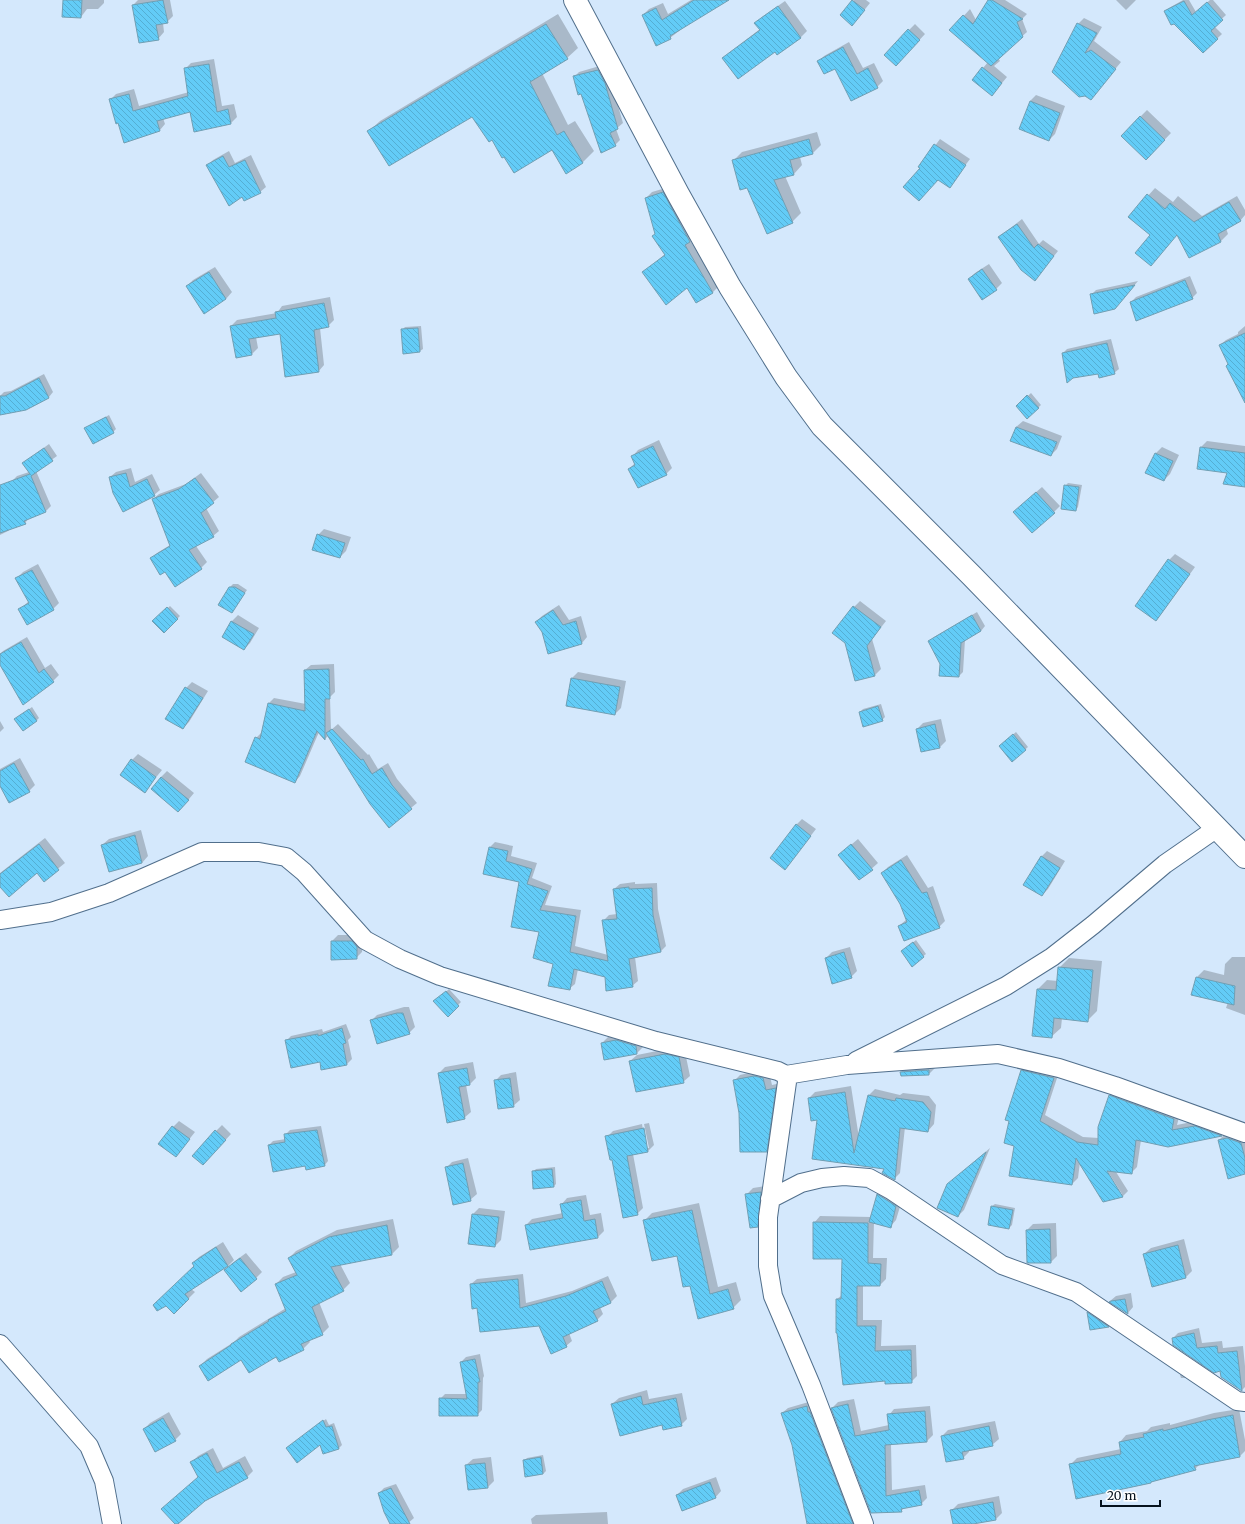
<svg xmlns="http://www.w3.org/2000/svg" width="1245" height="1524" viewBox="0 0 1245 1524" font-family="Merriweather,serif">
	<defs>
		<pattern id="building-back-hatch" width="6" height="6" patternUnits="userSpaceOnUse"><rect width="6" height="6" fill="#63ccf7"/><path d="M-1 5l2 2M0 0l6 6M5-1l2 2" fill="none" stroke="#54aed3"/></pattern>
	</defs>
	<rect width="100%" height="100%" fill="#d4e8fc"/>
	<path fill="#0003" fill-rule="evenodd" d="M64,0H104V3L98,9H87L81,17Z
		M138,0H170L173,16L167,22L163,23L164,32L158,39L133,5Z
		M691,0H719L670,38L643,15L649,9L663,3L668,14Z
		M854,0H866L870,3L858,18L842,15Z
		M989,0H1005L1027,14L1022,19L1027,32L998,58L1000,61L994,66L1007,77L992,95L983,68L988,62L951,30L970,9L976,20Z
		M1116,0H1136L1126,10Z
		M1183,0H1189L1196,12L1210,0H1213L1226,15L1214,26L1222,34L1203,52L1165,12L1169,8Z
		M785,1L807,31L801,37L778,54L776,51L724,58L730,52L760,29L756,23L762,17Z
		M558,14L578,48L567,58L542,73L568,125L575,121L594,151L583,162L566,172L552,149L493,139L472,115L369,131L380,121Z
		M1084,18L1102,27L1094,41L1121,62L1091,99L1085,95L1078,24Z
		M915,24L925,34L902,59L909,30Z
		M849,42L863,68L874,63L883,81L877,87L835,67L818,62L824,56Z
		M214,59L222,106L234,104L237,117L231,123L195,131L190,111L163,118L165,124L160,130L111,99L116,94L134,89L139,106L189,92L185,69L191,63Z
		M603,65L610,78L623,123L616,129L620,140L615,145L582,93L574,77L579,72Z
		M1036,95L1065,106L1055,134L1049,140L1030,101Z
		M1147,110L1171,133L1152,153L1141,116Z
		M817,132L821,145L813,153L800,157L802,165L794,174L785,176L801,213L792,222L748,187L733,161L742,152Z
		M940,139L970,159L949,187L920,166Z
		M229,151L235,163L251,155L266,187L260,192L208,165L213,160Z
		M669,187L695,235L690,240L718,287L713,292L697,302L688,287L643,273L665,254L656,234L646,198L652,192Z
		M1155,188L1173,202L1178,196L1202,216L1237,196L1245,210V215L1240,221L1226,228L1228,234L1221,241L1190,257L1178,234L1151,235L1129,217Z
		M1022,219L1039,244L1043,240L1058,251L1035,280L999,237Z
		M989,264L1002,283L996,289L969,279L975,273Z
		M215,267L232,292L226,299L204,312L187,286L193,280Z
		M1190,276L1197,293L1192,298L1131,302L1136,297Z
		M1138,281L1120,303L1091,295L1096,290Z
		M330,297L334,320L328,326L320,328L324,365L318,372L281,333L256,337L258,348L252,354L231,326L237,320L277,313L282,306Z
		M421,326L423,349L420,351L404,353L402,330L405,327Z
		M1245,326V373L1229,363L1220,345L1226,340L1238,334V332Z
		M1111,339L1119,369L1114,373L1063,353L1067,349Z
		M44,374L53,392L49,397L0,403V396L4,392L11,391Z
		M1031,393L1041,405L1027,418L1017,406Z
		M109,415L116,429L113,432L86,428Z
		M1023,421L1062,436L1057,449L1051,455L1016,427Z
		M659,440L672,468L666,474L629,469L635,463L632,457L638,450Z
		M1207,441L1245,446V485L1228,472L1201,447Z
		M49,444L57,456L36,471L51,506L46,511L30,517L25,523L12,528L8,531L0,535V503L12,481L17,476L29,472L23,463Z
		M1162,447L1179,455L1170,474L1164,480L1156,453Z
		M131,468L135,482L152,474L160,490L154,495L123,510L110,477L116,472Z
		M201,473L219,497L206,508L219,531L213,536L196,546L207,562L201,568L175,585L165,570L152,558L157,553L170,545L153,499L159,494L186,484Z
		M1068,483L1082,485L1078,507L1076,510L1065,486Z
		M1042,487L1060,506L1054,512L1020,506Z
		M324,529L351,537L346,551L340,557L318,535Z
		M1175,554L1195,567L1162,613L1156,619L1137,606L1169,560Z
		M38,564L59,603L53,609H20L29,601L17,578L23,572Z
		M233,584H238L247,590L232,612L230,587Z
		M860,601L886,621L872,639L881,669L875,675L854,607Z
		M559,605L569,620L581,616L587,637L582,643L549,653L543,632L536,622L542,616Z
		M170,606L180,616L164,632L154,621Z
		M977,612L985,626L981,631L965,640L963,672L959,676L941,664L929,642L934,637Z
		M238,615L259,628L250,643L244,649L223,636L232,621Z
		M27,637L45,668L51,664L59,675L53,681L0,662V654L3,651Z
		M334,664L335,692L330,697L331,730L338,724L368,755L369,754L378,769L388,763L397,779L417,803L389,826L329,735L325,739L319,732L300,776L295,782L256,738L262,732L269,703L274,698L306,704L305,670L311,665Z
		M578,672L626,681L621,708L615,714L572,678Z
		M192,682L208,691L189,722L183,728L167,718L186,688Z
		M881,704L885,717L882,720L860,712L863,709Z
		M32,707L39,718L37,720L18,717Z
		M941,719L946,741L940,747L917,729L923,723Z
		M0,721L4,728L0,732Z
		M1016,732L1028,747L1012,761L1003,743Z
		M138,754L162,770L145,791L132,760Z
		M20,758L35,785L29,791L0,784V769Z
		M167,771L194,793L184,805L161,777Z
		M802,819L816,829L785,869L796,825Z
		M141,830L148,856L142,863L102,845L109,839Z
		M45,838L65,863L44,880L37,872L0,885V873Z
		M858,839L878,863L860,879L846,849Z
		M495,842L513,846L511,856L537,863L532,878L552,886L545,905L581,910L575,946L608,955L603,921L609,915L617,914L614,889L620,884L635,882V884L657,883L658,909L666,946L661,951L635,957L638,981L632,986L606,977L578,969L575,984L569,989L554,963L520,882L490,847Z
		M1047,851L1065,861L1048,889L1042,895L1041,857Z
		M907,855L928,888L933,886L945,921L939,927L899,926L907,919L901,903L882,873L888,867Z
		M338,935H358L363,940L362,952L356,958L332,941Z
		M916,940L926,954L912,965L905,949Z
		M850,947L857,971L851,977L826,958L832,952Z
		M1232,957H1245V1015L1226,1008L1228,1002L1197,977L1204,970L1224,975L1225,964Z
		M1069,958L1102,961L1097,1011L1087,1021L1062,1018L1061,1028L1051,1037L1038,989L1047,980L1058,981L1059,968Z
		M449,989L461,1002L448,1015L435,1002Z
		M404,1007H409L415,1027L409,1033L371,1021L377,1015Z
		M346,1024L351,1037L348,1040L352,1059L347,1064L286,1041L291,1036L322,1029L323,1032Z
		M623,1034L641,1040L643,1047L637,1053L602,1043L608,1037Z
		M672,1048L685,1052L690,1076L683,1082L630,1061L637,1055Z
		M473,1062L476,1078L470,1084L466,1085L471,1112L464,1118L439,1073L445,1067Z
		M1027,1064L1059,1072L1045,1115L1083,1137L1099,1138L1110,1096L1116,1090L1180,1113L1177,1125L1201,1120L1227,1130L1221,1135L1168,1146L1141,1140L1137,1167L1131,1173L1116,1172L1128,1191L1122,1197L1080,1162L1078,1178L1072,1184L1015,1146L1021,1070ZM1105,1167L1122,1194H1119L1103,1168Z
		M908,1066L935,1068L929,1074L901,1072Z
		M760,1070L769,1072L772,1085L781,1083L772,1145L766,1151L740,1113L734,1081L740,1075Z
		M516,1072L520,1100L513,1106L495,1081L501,1075Z
		M851,1086L859,1138L869,1095L875,1089L900,1095L903,1093L929,1096L936,1105L934,1124L928,1131L905,1127L900,1173L894,1179L885,1168L813,1159L818,1119L809,1098L815,1092Z
		M179,1121L195,1132L176,1156L173,1127Z
		M649,1123L654,1145L648,1151L633,1154L643,1208L637,1214L612,1158L607,1137L613,1131L642,1124L646,1148H649L644,1124Z
		M222,1125L231,1134L209,1158L216,1131Z
		M321,1126L328,1161L324,1166L306,1165L269,1145L273,1141L286,1139V1134L290,1130Z
		M1225,1134L1245,1136V1173L1219,1140Z
		M990,1148L964,1210L958,1216L955,1178Z
		M468,1158L477,1194L470,1200L446,1168L452,1162Z
		M555,1167L556,1184L554,1186L533,1172L536,1169Z
		M766,1186L763,1220L757,1226L746,1195L753,1188Z
		M884,1189L902,1200L896,1220L890,1227L874,1222L873,1258H887L886,1279L880,1285H863V1320H882L881,1346L916,1345L917,1376L911,1382L886,1383L837,1299L842,1295L843,1258L814,1223L820,1216L872,1217L878,1195Z
		M586,1195L590,1215L601,1213L604,1231L598,1237L526,1225L532,1219L563,1213L561,1205L567,1198Z
		M699,1203L718,1287L736,1282L741,1300L733,1308L691,1285L678,1255L644,1221L652,1213Z
		M995,1204L1015,1208L1012,1225L1009,1228L992,1206Z
		M479,1208L505,1211L501,1240L495,1246L473,1214Z
		M393,1219L399,1247L392,1254L340,1264L350,1283L343,1290L319,1302L329,1327L322,1334L309,1340L310,1342L303,1349L276,1356L241,1359L200,1366L207,1359L234,1342L239,1337L286,1308L276,1284L283,1277L296,1272L289,1258L296,1251L337,1230Z
		M1056,1223L1057,1256L1051,1262H1028L1027,1230L1033,1224Z
		M1184,1239L1192,1271L1186,1277L1144,1254L1151,1248Z
		M223,1242L234,1260L228,1266L191,1289L195,1292L174,1313L195,1266L193,1263L199,1257Z
		M246,1253L262,1272L256,1278L231,1264Z
		M523,1274L526,1303L572,1291L608,1276L617,1296L611,1302L600,1307L603,1314L597,1320L569,1333L572,1341L566,1346L540,1325L478,1307L471,1284L477,1279Z
		M1131,1293L1133,1307L1128,1313L1110,1301L1116,1296Z
		M1094,1307L1114,1320L1108,1326L1091,1329L1088,1312Z
		M1199,1328L1202,1343L1222,1341L1223,1348L1243,1346L1245,1366V1387L1242,1390L1221,1370L1173,1338L1178,1333Z
		M480,1354L484,1376L483,1378L482,1410L477,1415L440,1399L445,1394H467L461,1362L466,1357Z
		M1186,1369L1190,1372L1185,1378H1181L1180,1375Z
		M647,1390L649,1399L682,1393L687,1419L681,1425L663,1424L612,1404L619,1398Z
		M854,1399L861,1431L889,1425V1415L894,1409L930,1406L933,1435L927,1441L891,1444L892,1490L925,1485L927,1498L921,1504L905,1507L901,1511L872,1512L832,1408L838,1402Z
		M812,1401L859,1524H821L782,1413L788,1408Z
		M1239,1409L1245,1440V1451L1240,1456L1200,1464L1195,1469L1070,1465L1077,1458L1121,1449L1120,1442L1126,1435L1147,1431L1151,1427L1170,1423V1425L1214,1413Z
		M169,1412L181,1434L175,1440L144,1429L150,1423Z
		M326,1419L329,1425L334,1423L342,1445L339,1448L324,1453L321,1444L287,1448Z
		M995,1421L999,1439L992,1445L969,1450V1452L963,1458L942,1436L948,1430Z
		M213,1448L223,1468L245,1456L253,1471L247,1477L204,1500L176,1524L199,1476L192,1462L198,1456Z
		M543,1455L546,1471L543,1474L524,1461L527,1458Z
		M491,1457L494,1481L488,1487L466,1465L473,1459Z
		M716,1477L721,1491L715,1498L677,1495L683,1489Z
		M396,1484L414,1518L407,1524H391L379,1493L384,1488Z
		M999,1496L1002,1513L996,1519L968,1524H954L952,1510L958,1504Z
		M607,1512L608,1524H532L531,1519L536,1515Z"/>
	<path fill="url(#building-back-hatch)" stroke="#719fb3" d="M63,0H82L81,18L62,17Z
		M163,0L168,23L156,25L159,40L139,43L132,5Z
		M694,0H729L670,36L671,39L656,46L642,15L656,8L662,20Z
		M852,0L865,10L852,26L840,15Z
		M988,0H992L1023,19L1017,22L1023,37L991,66L949,30L963,15L973,24Z
		M1184,1L1192,15L1207,2L1223,20L1211,31L1218,39L1203,53L1174,24L1171,25L1164,11Z
		M778,6L801,38L777,55L775,52L738,79L722,58L760,30L754,23Z
		M1077,23L1097,33L1085,53L1091,50L1116,69L1091,100L1085,96L1079,97L1052,72Z
		M546,24L568,59L530,82L557,135L564,131L583,163L566,174L552,150L514,173L504,157L502,158L492,140L489,142L472,117L389,166L367,131Z
		M908,29L920,40L896,66L884,55Z
		M843,47L857,74L868,68L878,88L851,101L835,69L824,74L817,61Z
		M209,64L217,112L228,109L231,124L194,132L190,112L157,121L160,131L124,143L118,123L116,124L109,99L129,94L133,111L188,96L184,68Z
		M982,67L1002,83L992,96L972,80Z
		M598,70L605,83L618,129L610,133L616,146L601,153L581,94L578,95L573,76Z
		M1030,101L1060,113L1049,141L1019,129Z
		M1140,116L1165,140L1146,160L1121,136Z
		M809,139L813,154L790,160L794,175L774,180L793,223L767,234L747,188L740,190L732,160Z
		M934,144L966,165L950,188L938,180L919,201L903,187L920,168L918,167Z
		M223,156L229,167L245,160L261,193L244,201L242,197L229,206L206,165Z
		M663,192L690,242L685,245L713,293L696,303L687,288L666,305L642,272L665,255L652,236L655,234L645,198Z
		M1147,194L1165,209L1170,203L1194,222L1229,202L1241,221L1218,234L1221,242L1189,258L1177,235L1151,266L1135,253L1150,235L1128,217Z
		M1017,224L1034,248L1038,244L1054,256L1035,281L1021,270L998,237Z
		M982,269L997,290L982,300L968,279Z
		M209,272L226,299L204,314L186,286Z
		M1185,280L1193,299L1136,321L1130,302Z
		M1135,285L1115,309L1094,314L1090,294Z
		M324,303L329,327L314,330L319,372L285,377L280,334L249,339L252,355L236,358L230,326L276,318L275,312Z
		M418,328L420,352L403,354L401,329Z
		M1245,333V403L1226,366L1228,364L1219,345Z
		M1107,343L1115,374L1099,378L1098,374L1073,378L1067,383L1062,353Z
		M39,378L49,398L26,410L0,415V396H5Z
		M1027,395L1039,408L1027,419L1016,406Z
		M106,417L114,433L93,444L84,428Z
		M1016,427L1057,442L1051,456L1010,441Z
		M653,446L667,475L638,488L628,469L635,465L631,456Z
		M1200,447L1245,453V487L1223,484L1227,473L1197,469Z
		M44,448L53,461L31,476L46,512L24,521L26,524L0,533V485L30,474L22,463Z
		M1155,453L1173,461L1164,481L1145,473Z
		M126,473L130,487L147,479L155,496L123,512L113,493L109,477Z
		M195,478L214,503L201,513L214,537L189,550L202,569L175,587L165,572L160,575L150,558L170,546L152,499L179,489Z
		M1064,485L1079,487L1076,511L1061,509Z
		M1036,492L1055,513L1032,533L1013,512Z
		M317,534L345,543L340,558L312,550Z
		M1168,559L1190,574L1156,621L1135,606Z
		M32,570L54,610L27,625L18,609L29,603L15,578Z
		M229,587H235L245,593L232,613L218,605Z
		M853,606L881,627L867,646L875,676L855,681L845,643L832,633Z
		M167,607L178,619L164,633L152,621Z
		M553,610L563,625L576,621L582,644L548,654L542,632L535,622Z
		M972,615L981,631L961,643L959,677L939,676L940,664L928,641Z
		M231,621L254,634L244,650L222,637Z
		M21,642L39,673L44,669L54,682L23,705L0,665V654Z
		M329,669L330,699H325V740L317,731L295,783L245,762L255,737L260,739L268,703L305,711L304,670Z
		M571,678L620,687L615,715L566,706Z
		M185,687L203,698L183,729L165,719Z
		M878,706L883,721L863,727L859,712Z
		M29,709L37,721L23,731L14,719Z
		M935,724L940,748L921,752L916,729Z
		M332,729L361,760L363,759L372,774L382,768L392,785L412,809L389,828L370,804L326,733Z
		M1013,734L1026,750L1012,762L999,746Z
		M131,759L156,777L145,793L120,775Z
		M14,763L30,792L9,803L0,786V771Z
		M161,777L189,800L178,812L151,789Z
		M796,824L811,836L785,870L770,858Z
		M135,835L142,863L109,872L101,845Z
		M39,844L59,870L44,882L37,873L9,897L0,887V874Z
		M851,844L873,870L859,880L838,855Z
		M489,847L508,851L506,861L532,869L527,884L548,891L540,910L576,916L570,952L608,961L602,920L617,919L613,889L629,887V889L652,888L653,915L661,952L629,959L633,987L606,991L605,977L574,969L570,990L548,986L553,964L533,958L539,932L511,927L519,882L483,874Z
		M1041,856L1060,868L1042,896L1023,885Z
		M901,860L922,893L927,892L940,928L904,941L898,926L907,922L900,904L881,873Z
		M331,941H352L357,947V959L331,960Z
		M913,942L924,957L912,967L901,951Z
		M844,952L852,978L832,984L825,958Z
		M1058,967L1093,970L1088,1022L1054,1018L1052,1038L1032,1036L1037,989L1056,990Z
		M1196,977L1235,986L1234,1005L1191,995Z
		M446,991L459,1006L448,1017L433,1001Z
		M397,1013H403L410,1034L377,1044L370,1020Z
		M342,1028L346,1043L343,1044L347,1065L321,1070L320,1062L291,1068L285,1040L318,1034V1036Z
		M616,1040L636,1046L637,1054L604,1060L601,1043Z
		M665,1054L679,1057L684,1083L636,1092L629,1061Z
		M467,1068L470,1085L459,1087L465,1119L447,1123L438,1073Z
		M929,1070V1075L901,1076L900,1072Z
		M1021,1070L1054,1078L1040,1121L1077,1142L1098,1145V1127L1109,1095L1174,1119L1172,1130L1195,1126L1222,1136L1168,1147L1136,1140L1132,1174L1107,1171L1123,1197L1103,1202L1076,1158L1072,1185L1009,1176L1014,1146L1004,1143L1009,1121L1005,1120Z
		M754,1076L763,1078L766,1090L776,1088L767,1152H740L739,1113L733,1080Z
		M510,1078L514,1107L498,1109L494,1080Z
		M845,1092L854,1153L868,1095L895,1101L896,1098L923,1102L931,1112L928,1132L900,1128L895,1180L882,1173L884,1169L812,1159L817,1120L811,1121L808,1098Z
		M172,1126L190,1139L176,1157L158,1144Z
		M644,1128L648,1152L627,1156L638,1215L623,1218L612,1160H610L605,1136Z
		M215,1130L226,1140L203,1165L192,1156Z
		M317,1130L325,1166L306,1170L305,1166L273,1172L268,1145L285,1142L284,1134Z
		M1227,1138L1241,1143L1245,1158V1174L1228,1179L1218,1140Z
		M986,1152L958,1217L937,1208L947,1184Z
		M463,1163L471,1201L453,1205L445,1167Z
		M552,1169L554,1187L533,1189L532,1171Z
		M761,1192L758,1227L750,1228L745,1194Z
		M877,1194L896,1206L891,1228L869,1222Z
		M581,1200L584,1221L595,1219L598,1238L530,1250L525,1225L563,1218L560,1204Z
		M991,1206L1013,1210L1009,1229L988,1225Z
		M692,1210L710,1294L728,1289L734,1309L698,1319L690,1286L683,1287L677,1256L652,1261L643,1220Z
		M472,1214L499,1217L495,1247L468,1244Z
		M813,1222L868,1223V1263L881,1264L880,1286H857V1326H876L875,1351L911,1350L912,1383L885,1384V1381L843,1385L837,1333H836V1299H841L842,1259H813Z
		M387,1225L392,1255L331,1267L344,1291L312,1307L323,1335L301,1344L304,1350L279,1362L276,1357L249,1373L241,1360L208,1381L199,1366L231,1345V1344L269,1321L268,1320L286,1311L275,1284L297,1275L288,1258L329,1237Z
		M1050,1229L1051,1263H1027L1026,1230Z
		M1178,1245L1186,1278L1152,1287L1143,1254Z
		M216,1247L228,1266L185,1294L189,1299L174,1314L166,1306L157,1311L153,1305L194,1266L192,1263Z
		M240,1258L257,1279L241,1292L224,1270Z
		M518,1279L520,1308L566,1296L602,1281L611,1303L593,1311L598,1321L563,1337L567,1347L551,1354L539,1326L480,1332L477,1308L472,1309L470,1284Z
		M1125,1299L1128,1314L1109,1302L1111,1301Z
		M1087,1312L1109,1327L1090,1330Z
		M1194,1333L1197,1348L1217,1346L1218,1353L1237,1351L1242,1391L1221,1377L1220,1371L1214,1373L1173,1345L1172,1338Z
		M475,1359L480,1382H478V1416H439V1398L467,1399L460,1362Z
		M641,1396L643,1405L676,1398L682,1426L663,1430L662,1425L620,1436L611,1404Z
		M848,1404L855,1436L889,1430L887,1414L925,1411L927,1442L885,1445L886,1496L919,1490L922,1505L901,1509L902,1512L871,1513L831,1408Z
		M807,1406L808,1412H810L853,1524H807L792,1445L781,1413Z
		M1233,1415L1240,1457L1194,1466L1196,1470L1151,1482V1483L1076,1499L1069,1464L1121,1454L1119,1442L1144,1437L1143,1434L1163,1429V1431L1207,1420Z
		M163,1418L176,1441L155,1452L143,1429Z
		M323,1420L326,1427L332,1426L339,1449L323,1454L320,1445L297,1463L286,1448Z
		M989,1426L993,1446L962,1452L964,1459L946,1462L941,1436Z
		M207,1453L217,1473L239,1462L248,1478L205,1501L178,1524H175L161,1509L198,1477L190,1462Z
		M541,1457L543,1474L525,1477L523,1460Z
		M485,1463L488,1488L468,1490L465,1465Z
		M710,1482L716,1498L682,1511L676,1495Z
		M391,1488L410,1524H390L384,1512L378,1493Z
		M993,1502L996,1520L973,1524H953L950,1510Z"/>
	<g fill="none" stroke-linecap="round" stroke-linejoin="round">
		<g stroke="#516f8c" stroke-width="20">
			<path id="minor" d="M0,920L51,912L109,893L202,852H259L286,857L304,872L365,940L400,959L440,976L656,1041L778,1071L786,1075L847,1065L998,1054L1059,1068L1115,1086L1245,1133
				M856,1061L1006,986L1052,957L1093,925L1165,864L1217,828
				M786,1075L787,1082L768,1217V1266L773,1296L811,1385L864,1524
				M770,1199L801,1183L822,1178L844,1176L869,1178L891,1190L1002,1265L1076,1292L1237,1401L1245,1402
				M0,1344L89,1446L104,1481L112,1524"/>
		</g>
		<g stroke="#516f8c" stroke-width="24">
			<path id="secondary" d="M575,0L678,194L730,287L786,377L822,426L972,576L1245,857"/>
		</g>
		<use href="#minor" stroke="#fff" stroke-width="18"/>
		<use href="#secondary" stroke="#fff" stroke-width="22"/>
	</g>
	<path d="M1101 1500v6h59v-6" fill="none" stroke="#06121d" stroke-width="2"/>
	<text x="1107" y="1500" font-size="12" fill="#06121d" stroke="#ffffff" stroke-width="3" paint-order="stroke">20 m</text>
</svg>
